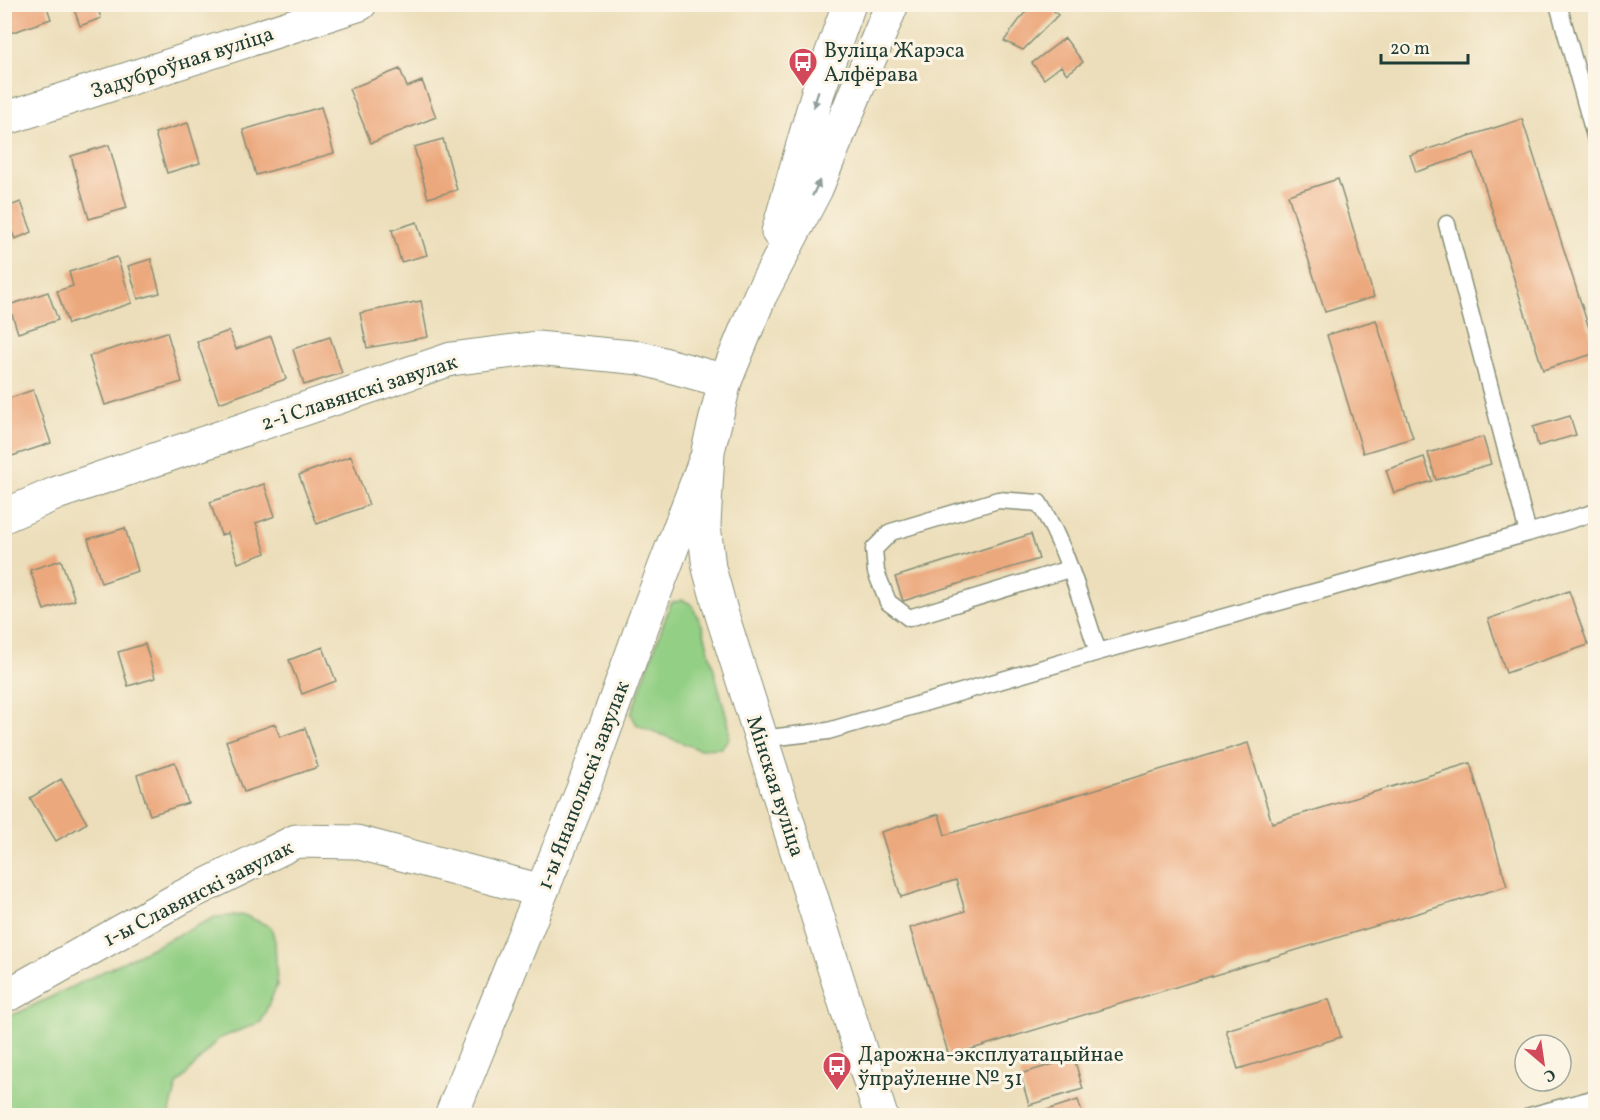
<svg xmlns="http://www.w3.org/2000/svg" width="1600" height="1120" viewBox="0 0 1600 1120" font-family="Vollkorn,serif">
	<rect width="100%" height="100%" fill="#fcf5e5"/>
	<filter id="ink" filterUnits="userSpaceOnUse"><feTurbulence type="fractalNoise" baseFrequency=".0167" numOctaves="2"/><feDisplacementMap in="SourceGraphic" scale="12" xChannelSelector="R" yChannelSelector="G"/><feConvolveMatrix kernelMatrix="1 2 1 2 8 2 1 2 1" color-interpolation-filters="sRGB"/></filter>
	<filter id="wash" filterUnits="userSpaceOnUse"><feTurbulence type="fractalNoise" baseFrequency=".008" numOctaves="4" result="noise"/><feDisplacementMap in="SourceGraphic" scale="24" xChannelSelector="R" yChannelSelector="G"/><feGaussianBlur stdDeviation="1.35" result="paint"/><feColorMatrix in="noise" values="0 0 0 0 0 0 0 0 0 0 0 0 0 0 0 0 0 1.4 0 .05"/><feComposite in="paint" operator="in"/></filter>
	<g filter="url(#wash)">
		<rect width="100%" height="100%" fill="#ecdeba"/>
		<path fill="#93cf84" stroke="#59865c" stroke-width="1.5" d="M683,600L691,604L702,625L729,726V738L721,748L698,749L637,725L631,714L671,603Z
			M244,915L271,927L275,941L277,985L261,1022L218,1039L177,1085L169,1115H5V1017L20,1012L215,917Z"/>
		<g id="blocks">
			<path fill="#eca87d" d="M4,4H46L51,19L5,35Z
				M72,4H96L101,18L80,26Z
				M1031,4H1047L1058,15L1023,50L1004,41Z
				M1065,38L1083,62L1067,74L1061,66L1044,79L1032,63Z
				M400,69L407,87L422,81L436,117L371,143L349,89Z
				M321,107L334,153L256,175L243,130Z
				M1522,119L1596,350V353L1543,370L1474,153L1416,172L1410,155Z
				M188,123L200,163L167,173L155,133Z
				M443,139L457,190L428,198L414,147Z
				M109,145L127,208L89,219L71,156Z
				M1338,179L1374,297L1325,312L1288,195Z
				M21,202L32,232L15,239L11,230L4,233V208Z
				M417,222L427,255L401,262L392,230Z
				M117,257L132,303L68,324L57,291L73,286L69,272Z
				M151,259L160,293L138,299L128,266Z
				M48,292L58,320L18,333L9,305Z
				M421,301L428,337L367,348L360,313Z
				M1376,320L1413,438L1363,453L1327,335Z
				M229,331L236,349L271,336L286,379L219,403L197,342Z
				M167,332L182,382L105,405L89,356Z
				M330,337L342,373L304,385L293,349Z
				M33,390L51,443L6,458L4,452V400Z
				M1570,416L1576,435L1538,446L1533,427Z
				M1483,437L1491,464L1436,480L1428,453Z
				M351,456L369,505L317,524L299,475Z
				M1424,457L1432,481L1394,493L1386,470Z
				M264,484L275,516L256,523L266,553L238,563L228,533L221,535L210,502Z
				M125,528L138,571L101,583L88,539Z
				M1031,534L1039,559L903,601L895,577Z
				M61,560L75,600L44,610L30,570Z
				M1569,591L1588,645L1506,673L1488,619Z
				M145,644L155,678L128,686L118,652Z
				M323,647L336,681L302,694L289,660Z
				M275,724L280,737L305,728L318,767L244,792L226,741Z
				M1248,743L1272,823L1470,763L1507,886L949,1056L910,928L965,911L956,880L901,897L881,832L939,814L945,835Z
				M175,762L188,803L150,815L137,775Z
				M61,779L87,823L56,841L30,798Z
				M1329,999L1341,1037L1238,1069L1226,1030Z
				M1074,1058L1083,1089L1029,1105L1020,1074Z
				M1078,1100L1083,1116H1031V1115Z"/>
		</g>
	</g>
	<g filter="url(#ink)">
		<use href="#blocks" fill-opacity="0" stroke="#868e77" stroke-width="1.5"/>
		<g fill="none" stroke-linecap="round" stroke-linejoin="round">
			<g stroke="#868e77" stroke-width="19">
				<path id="service" d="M1558,4L1596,140
					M1447,224L1528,533
					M1069,569L909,618L888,602L876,572L874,549L891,532L998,500L1039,503C1067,548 1081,602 1098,652
					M761,739L828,731L1098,652L1528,533L1596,512
					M1530,1116L1596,1098"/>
			</g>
			<g stroke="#868e77" stroke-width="35">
				<path id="minor" d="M4,119L360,4
					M4,516L57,493L451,359L537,348L641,358L725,381
					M4,995L12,993L182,897L296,841L356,842L542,891
					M451,1116L583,789L643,624L705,461"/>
			</g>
			<g stroke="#868e77" stroke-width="35">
				<path id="secondary" d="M778,232L818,92L849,4
					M881,1116L722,615L709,568L704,525L708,451L725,381L760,296L816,189L892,4"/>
			</g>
			<path stroke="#868e77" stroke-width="4" stroke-dasharray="4.5 4.5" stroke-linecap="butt" d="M922,10L933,4"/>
			<use href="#service" stroke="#fff" stroke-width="16"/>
			<use href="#minor" stroke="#fff" stroke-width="33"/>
			<use href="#secondary" stroke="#fff" stroke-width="33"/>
		</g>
		<defs><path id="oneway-solid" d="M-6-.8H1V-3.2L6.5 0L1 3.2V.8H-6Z" transform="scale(1.5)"/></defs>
		<g fill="#8f9e9a">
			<use href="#oneway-solid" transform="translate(816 99) rotate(106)"/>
			<use href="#oneway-solid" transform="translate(816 188) rotate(-65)"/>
		</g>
	</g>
	<defs>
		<g id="bus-pin" transform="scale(1.5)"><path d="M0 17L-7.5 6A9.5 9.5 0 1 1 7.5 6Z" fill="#d1495b" stroke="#fcf5e5"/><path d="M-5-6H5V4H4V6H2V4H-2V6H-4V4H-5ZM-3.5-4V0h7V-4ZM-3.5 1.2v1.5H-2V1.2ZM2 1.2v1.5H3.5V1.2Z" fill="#fff"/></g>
	</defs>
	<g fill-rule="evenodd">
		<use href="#bus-pin" x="803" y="62"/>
		<use href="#bus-pin" x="837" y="1066"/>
	</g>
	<g text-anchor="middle" stroke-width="6" stroke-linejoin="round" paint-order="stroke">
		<g font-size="21" fill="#1f3d34" stroke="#fcf5e5" text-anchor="start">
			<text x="824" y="57">Вуліца Жарэса<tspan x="824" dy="24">Алфёрава</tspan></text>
			<text x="858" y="1061">Дарожна-эксплуатацыйнае<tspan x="858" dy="24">ўпраўленне № 31</tspan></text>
		</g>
		<g font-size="21" fill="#1f3d34" stroke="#fcf5e5">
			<text transform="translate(182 62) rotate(-18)" y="7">Задуброўная вуліца</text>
			<text transform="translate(359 392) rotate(-18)" y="7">2-і Славянскі завулак</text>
			<text transform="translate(583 785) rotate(-69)" y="7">1-ы Янапольскі завулак</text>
			<text transform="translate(776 786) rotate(72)" y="7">Мінская вуліца</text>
			<text transform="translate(198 893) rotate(-27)" y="7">1-ы Славянскі завулак</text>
		</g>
	</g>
	<rect width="1600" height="1120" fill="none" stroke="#fcf5e5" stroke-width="24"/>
	<g transform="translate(1543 1063) rotate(151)"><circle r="28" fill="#fcf5e5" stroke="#a4ab9e" stroke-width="1.5"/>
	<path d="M0-4.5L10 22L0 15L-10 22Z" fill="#d1495b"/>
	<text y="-9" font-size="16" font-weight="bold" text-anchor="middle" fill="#1f3d34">С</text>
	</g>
	<path d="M1381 54v9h87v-9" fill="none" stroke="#1f3d34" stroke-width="3"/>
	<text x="1390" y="54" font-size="18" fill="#1f3d34" stroke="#fcf5e5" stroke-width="4.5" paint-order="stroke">20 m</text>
</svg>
